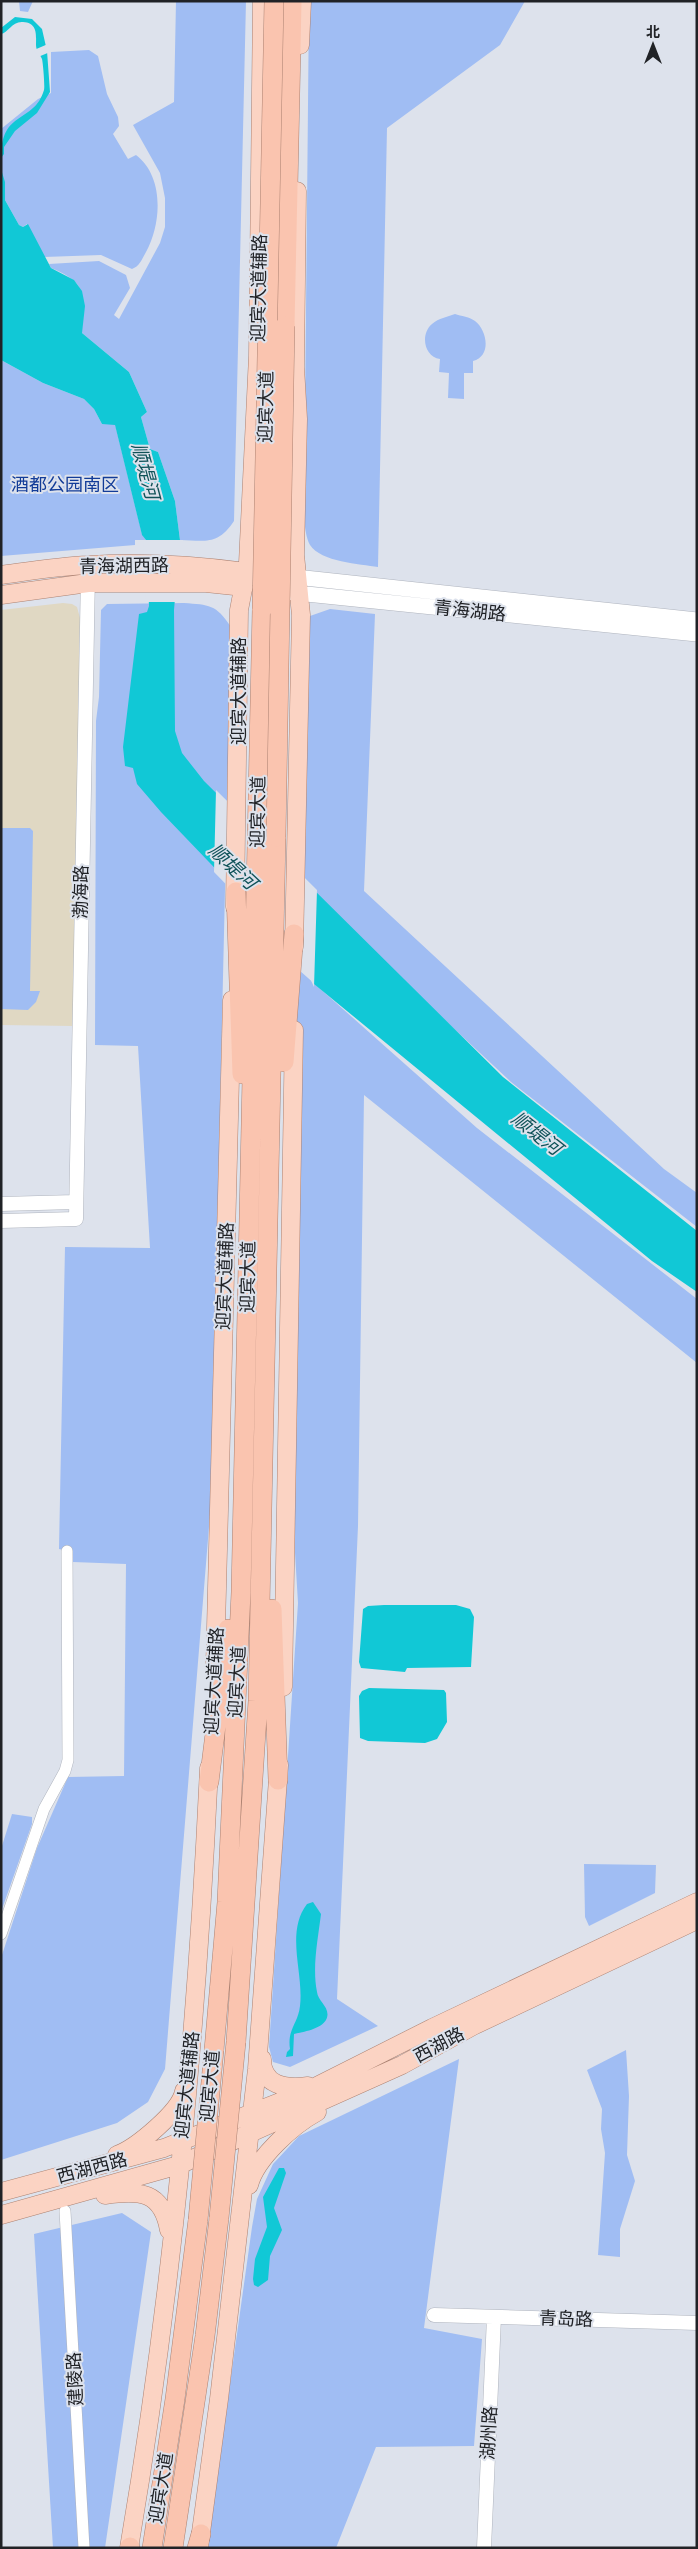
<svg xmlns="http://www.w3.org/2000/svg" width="698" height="2549" viewBox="0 0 698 2549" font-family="'Fira Sans Condensed','Noto Sans SC',sans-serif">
	<rect width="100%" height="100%" fill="#dde2ec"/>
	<path fill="#e0d8c3" d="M63,603L72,604L77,607L80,618L73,1026L1,1025V610Z"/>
	<path fill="#a0bdf3" d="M19,1H33L28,12L20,11Z
		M176,1H246L234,521C218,545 206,541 180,540L175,501L158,452L150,449L141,417L147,412L129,372L82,333C79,296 93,285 51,268L49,264L99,261L126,275L130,288L114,315L119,319L160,243L165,227V198L160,173L133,125L174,102Z
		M309,1H525L500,45L387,128L378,567C360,564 321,562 310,545C306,538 305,527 304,518Z
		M89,50L98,56L107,94L118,117L119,126L113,134L128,159L136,155C164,176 162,223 146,252C142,259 140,266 132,269L101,255L44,257L27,224L23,227L19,225L4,198L1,170V129L38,99L51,93V52Z
		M455,314C461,316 470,317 475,321C487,330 492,356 473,361V373H464V399L448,398L449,373L439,372L440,359C424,357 420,334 432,324C439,318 447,317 455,314Z
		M1,360L43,383L84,399L94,409L102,424H115L142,534L146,540H135V545L1,556Z
		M184,603C209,605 216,604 231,627L211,1502L165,2069L148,2102L117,2123L1,2160V1958L37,1848L68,1777L124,1776L126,1564L73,1562L72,1552L59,1549L65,1247L150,1248L138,1046L95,1045L96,721L99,697L101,610L107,604Z
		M330,609L375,614L364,891L664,1169L697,1193V1227L511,1082L295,880L301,630L310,616Z
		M1,828H30L33,831L30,991H40L36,1002L28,1010L1,1009Z
		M299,970L477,1128L697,1299V1363L364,1095L358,1526L337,1999L378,2026L290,2067L273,2062L269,2047L298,1603L286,1402V1235Z
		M12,1814L32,1817V1824L1,1912V1849Z
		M584,1864L656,1865L655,1893L589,1926L585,1917Z
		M626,2050L629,2096L627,2155L635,2181L620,2229V2257L598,2255L605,2153L601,2129L602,2109L587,2070Z
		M459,2059L424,2328L482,2339L474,2446L376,2447L336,2548H207L252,2227L257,2199L273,2164L299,2136Z
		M122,2213L151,2232L105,2548H53L34,2234Z"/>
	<path fill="#11c8d6" d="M15,17L32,19L42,29L47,51L50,92L37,113L15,131L4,147V154L1,158C1,109 34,124 44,90C45,87 43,63 42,59C40,54 36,51 36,45C36,35 38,23 23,22C12,21 8,33 1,34V28Z
		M1,169L5,182V200L19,225L23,227L28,224L51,268L74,280L82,291L85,306L82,333L129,372L147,412L141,417L150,449L158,452L175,501L180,540L174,610L175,731L182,753L204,781L503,1077L697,1231V1292L652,1261L314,984L305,962L161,812L137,784L133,768L125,766L123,747L139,614L147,612L149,606L146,540L142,535L115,425L102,424L94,409L84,399L43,383L1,360Z
		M384,1605H456L470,1609L474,1617L471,1667L407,1668L405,1672L361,1668L359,1662L363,1609L368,1606Z
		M369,1688L444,1690L446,1693L447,1722L437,1739L425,1743L368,1741L360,1738L359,1696L362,1691Z
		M313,1902L321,1914C318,1939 312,1967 317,1992C318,2002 332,2008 326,2020C321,2029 303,2032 294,2034L293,2056L286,2057L287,2052L290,2049C287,2029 298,2024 300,2006C304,1973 285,1933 307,1904Z
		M279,2168H284L286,2173L274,2208L282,2230L270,2256L268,2280L258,2287L254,2285L253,2279L255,2259L267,2227L263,2197Z"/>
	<path fill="#dde2ec" d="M48,44L50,52L38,57L34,50Z
		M143,540H183L177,602H146Z
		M216,790L317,890L314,987L303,963L214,872Z"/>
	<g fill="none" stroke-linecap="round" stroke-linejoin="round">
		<g stroke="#afb4be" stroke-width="12">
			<path id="minor" d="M1,1934L44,1809L65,1771L68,1760L67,1551
				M65,2211L84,2548"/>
		</g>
		<g stroke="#afb4be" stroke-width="15">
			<path id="tertiary" d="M1,1204L75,1202
				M1,1221L76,1219L88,574
				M434,2315L697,2323
				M484,2548L494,2317"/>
		</g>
		<g stroke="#afb4be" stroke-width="16">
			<path id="secondary" d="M286,576L697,620
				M287,592L697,634"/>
		</g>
		<g stroke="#ac8272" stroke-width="19">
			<path id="primary" d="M300,45L302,1
				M1,575C30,571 60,566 89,565C141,562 194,565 246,572
				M1,595L88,583H206L244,587
				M235,907L239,610L248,563L258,356L262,1
				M294,947L301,615L295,555L298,419L295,367L297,191
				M215,1667L232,1000
				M283,1687L294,1030
				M262,2059C262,2086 286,2089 308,2086
				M117,2155C136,2148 181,2111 184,2091
				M249,2185C256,2158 293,2125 317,2112
				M1,2192L164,2148L305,2092L432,2028L697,1902
				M105,2195C140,2190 162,2191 169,2230
				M1,2215L179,2165L402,2065L473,2026L697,1920
				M199,2547L219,2399L257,2069L279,1765
				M129,2548C173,2290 197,2029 209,1768"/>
		</g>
		<g stroke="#ac8272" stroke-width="20">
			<path id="trunk" d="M285,326L292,1
				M236,892L242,1074
				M284,1062L294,934
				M272,1609L278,1780
				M209,1782L228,1629
				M236,2042L258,1701L276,837
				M214,2050L227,1902L241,1592L262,609
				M130,2548V2547
				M152,2548L175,2399L198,2220
				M173,2548L205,2336L219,2218
				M197,2548L201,2534"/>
		</g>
		<use href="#minor" stroke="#fff" stroke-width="11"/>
		<use href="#tertiary" stroke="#fff" stroke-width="14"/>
		<use href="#secondary" stroke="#fff" stroke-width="15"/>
		<use href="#primary" stroke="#fbd3c3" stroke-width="18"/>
		<use href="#trunk" stroke="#fac4af" stroke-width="19"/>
		<g stroke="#ac8272" stroke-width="20" stroke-linecap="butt">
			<path id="trunk-bridge" d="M262,609L274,1
				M276,837L285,326
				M219,2218L236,2042
				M198,2220L214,2050"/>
		</g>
		<use href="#trunk-bridge" stroke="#fac4af" stroke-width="19"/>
	</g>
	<g text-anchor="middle" stroke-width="4" stroke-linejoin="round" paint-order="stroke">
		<g font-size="18" fill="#202226" stroke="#dde2ec">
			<text transform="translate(259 288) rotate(-89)" y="6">迎宾大道辅路</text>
			<text transform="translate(266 407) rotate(-89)" y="6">迎宾大道</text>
			<text transform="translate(124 566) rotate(-1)" y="6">青海湖西路</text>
			<text transform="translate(470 611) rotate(6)" y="6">青海湖路</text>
			<text transform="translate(239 691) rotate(-90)" y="6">迎宾大道辅路</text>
			<text transform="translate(258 812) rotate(-89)" y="6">迎宾大道</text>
			<text transform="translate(81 892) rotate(-89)" y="6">渤海路</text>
			<text transform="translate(225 1276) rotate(-88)" y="6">迎宾大道辅路</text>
			<text transform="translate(248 1277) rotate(-89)" y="6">迎宾大道</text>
			<text transform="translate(214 1681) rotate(-87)" y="6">迎宾大道辅路</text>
			<text transform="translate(237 1682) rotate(-87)" y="6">迎宾大道</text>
			<text transform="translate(439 2045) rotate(-28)" y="6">西湖路</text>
			<text transform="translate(187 2085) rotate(-84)" y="6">迎宾大道辅路</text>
			<text transform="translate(210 2086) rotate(-85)" y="6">迎宾大道</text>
			<text transform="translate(92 2168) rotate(-15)" y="6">西湖西路</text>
			<text transform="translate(566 2319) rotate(2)" y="6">青岛路</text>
			<text transform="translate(75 2379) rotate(-93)" y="6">建陵路</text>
			<text transform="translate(489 2433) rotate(-87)" y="6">湖州路</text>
			<text transform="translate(161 2488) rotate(-81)" y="6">迎宾大道</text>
		</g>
		<g font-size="18" fill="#123c98" stroke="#dde2ec">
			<text x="65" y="491">酒都公园南区</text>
		</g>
		<g font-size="19" font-style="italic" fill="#0f5258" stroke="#dde2ec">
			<text transform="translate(146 471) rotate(75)" y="7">顺堤河</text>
			<text transform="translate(233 866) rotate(43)" y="7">顺堤河</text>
			<text transform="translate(537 1133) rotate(38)" y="7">顺堤河</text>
		</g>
	</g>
	<rect width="698" height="2549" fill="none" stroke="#202226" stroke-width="5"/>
	<g transform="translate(653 45)" stroke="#dde2ec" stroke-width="4" paint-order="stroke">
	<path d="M0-4L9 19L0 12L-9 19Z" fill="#202226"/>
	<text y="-8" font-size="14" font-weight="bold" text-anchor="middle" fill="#202226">北</text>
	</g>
</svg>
